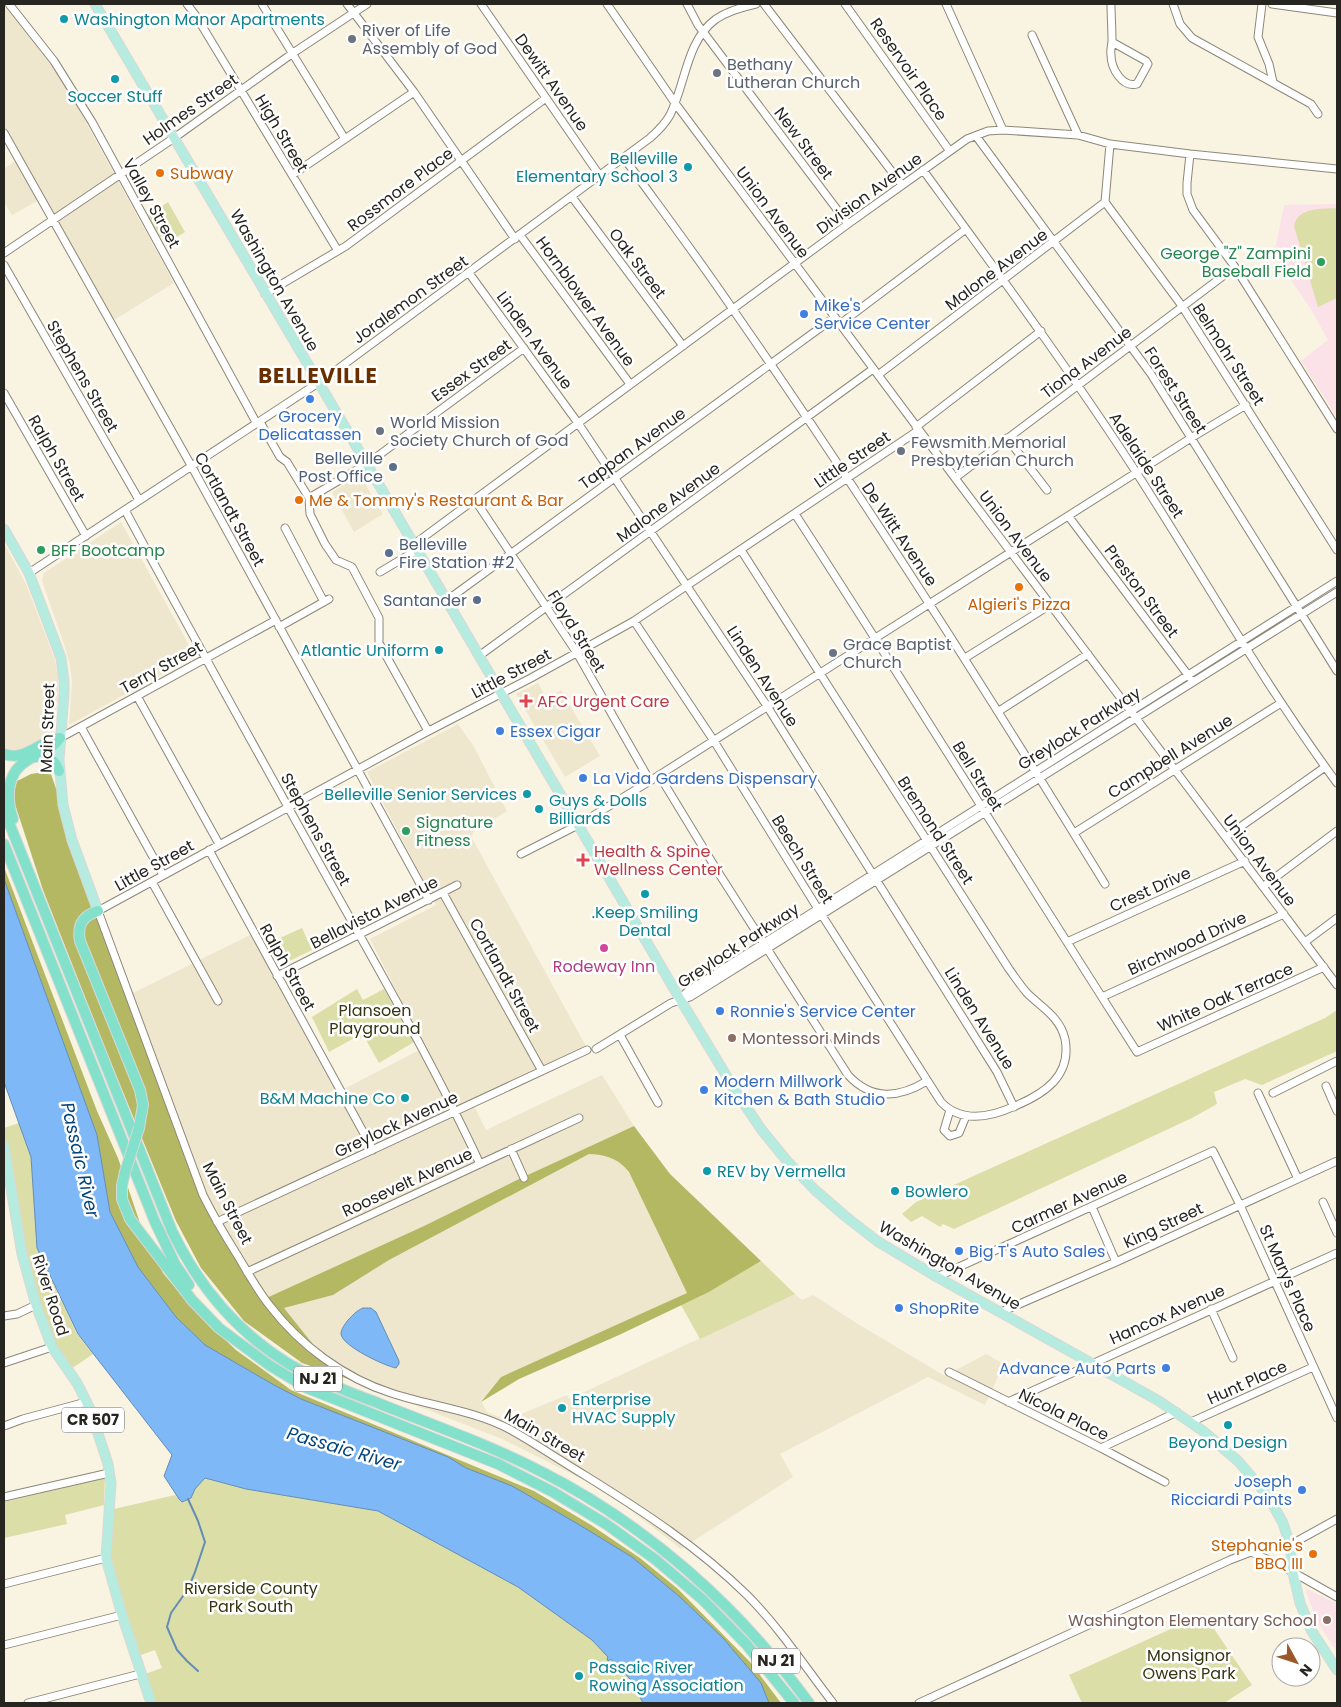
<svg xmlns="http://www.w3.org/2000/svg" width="1341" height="1707" viewBox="0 0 1341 1707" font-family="Poppins,sans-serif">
	<rect width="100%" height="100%" fill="#f9f3e2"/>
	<path fill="#efe6ce" d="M4,4H7L59,73L174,283L109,323L39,200L12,215L4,202V169L15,161L4,143Z
		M360,475L383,514L354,532L332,492Z
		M121,522L195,656L69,725L72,682L70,665L64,644L42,581L44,573Z
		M4,543L26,584L55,660L58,676V699L53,732L46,737L21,749L9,750L4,747Z
		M538,683L547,700L561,690L600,756L565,777L516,694Z
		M458,724L473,745L507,811L473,832L472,838L588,1050L473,1104L486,1130L602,1075L634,1126L519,1179L424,1226L262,1300L199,1194L127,996L254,933L340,1091L425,1047L370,939L436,905L367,772Z
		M589,1154L611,1157L618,1160L629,1172L688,1293L501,1377L481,1401L487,1412L507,1420L567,1395L569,1399L795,1294L802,1300L813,1295L858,1324L945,1376L986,1354L1004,1364L985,1405L928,1377L780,1454L793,1477L681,1549L621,1503L582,1479L502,1439L351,1380L352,1377L316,1348L284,1308L333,1295L389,1260Z"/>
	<path fill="#fbe1e8" d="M1337,204V417L1301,361L1328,340L1311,309L1274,255L1284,205Z
		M1305,1588L1337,1604V1652L1320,1626L1312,1608Z"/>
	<path fill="#dbdea7" d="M168,202L185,232L177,237L172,229L160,237L147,216Z
		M1337,208V298L1318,307L1294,226C1298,207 1322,209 1337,208Z
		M302,928L312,950L281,965L269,943Z
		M357,989L363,1000L384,989L414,1042L379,1063L365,1038L358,1036L329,1052L312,1017Z
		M1337,1010V1051L1262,1085L1245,1079L1214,1092L1217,1104L1192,1118L954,1229L943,1224L940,1227L922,1216L911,1222L902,1214L916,1202L1325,1018Z
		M19,1123L31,1157L37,1248L77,1334L93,1354L68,1371L36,1305L4,1146V1128Z
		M761,1261L795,1294L700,1339L681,1305L709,1292Z
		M105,1478L104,1505L65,1515L67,1524L4,1538V1502Z
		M205,1478L246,1489L378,1511L518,1587L592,1640L632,1681L643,1703H151L145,1674L162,1668L155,1650L135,1657L106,1558L109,1515L114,1509L175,1495L182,1502L191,1498L195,1489Z
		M1204,1614L1252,1685L1224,1703H1082L1069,1675Z"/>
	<path fill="#b5b863" d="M50,771L127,996L199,1194L262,1300L424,1226L519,1179L634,1126L670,1174L761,1261L709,1292L619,1335L519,1379L481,1402L501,1377L687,1293L629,1172C618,1158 606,1155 589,1154L389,1260L333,1295L284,1308L316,1348L352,1377L351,1380L302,1363L244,1321L201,1268L176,1221L107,1053L43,890L12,795H13L17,781L31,774Z
		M4,867L97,1111L118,1158L142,1229L163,1273L193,1309L236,1350L291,1390L534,1491L591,1525L640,1558L678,1589L750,1662L781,1703H769L761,1683L723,1638L680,1597L632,1557L578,1524L512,1486L466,1468L448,1457L301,1399L274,1385L205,1345L176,1317L138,1267L110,1212L97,1135L4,879Z"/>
	<path fill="#7eb8f6" stroke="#648cb6" d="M4,879L97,1135L110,1212L138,1267L176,1317L205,1345L274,1385L301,1399L448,1457L466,1468L512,1486L578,1524L632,1557L680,1597L723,1638L761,1683L769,1703H643L632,1681L617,1665L614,1667L613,1665L614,1663L611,1659L608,1661L607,1659L608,1657L592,1640L518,1587L378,1511L246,1489L205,1478L195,1489L191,1498L182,1502L179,1499L164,1476L172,1455L78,1334L37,1248L31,1157L4,1082Z
		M363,1308H371L376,1312L399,1361V1364L396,1368C385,1366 342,1346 341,1334C341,1329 345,1324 348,1320C353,1315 356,1311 363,1308Z"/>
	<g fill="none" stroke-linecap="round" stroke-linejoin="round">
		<path stroke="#648cb6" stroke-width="2" d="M188,1499L198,1521L205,1542L195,1572L188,1589L171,1613L167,1627L177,1650L187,1661L198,1671"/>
		<g stroke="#8d8778" stroke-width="9">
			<path id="minor" d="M9,4L54,61L92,122L257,424
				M187,4L196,16L338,251
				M262,4L345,139
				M347,4L414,92L515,239
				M481,4L600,176
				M607,4L675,103L955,478L1337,985
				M687,4L698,25L848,224
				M764,4L902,185
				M845,4L949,150
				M946,4L1003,130
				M1111,4C1111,16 1112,28 1112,40C1112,45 1110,50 1111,55C1111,68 1122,88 1137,84L1148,64L1146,61L1112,42
				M1173,4L1180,24L1192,38L1311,104L1318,114
				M1262,4L1258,37L1269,64L1273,82
				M1272,4L1337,13
				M1032,35L1078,135
				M4,133L192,467L429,900
				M976,136L1151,374L1337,671
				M1110,144L1105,202L1182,306L1337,550
				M1190,154L1187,183V194L1193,210L1235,267L1337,429
				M624,158C661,209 699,259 734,311C864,498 986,690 1105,884
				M923,170C996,270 1069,369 1136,472C1203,576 1264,684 1337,783
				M292,175L414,92
				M572,197L683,346
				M520,235L630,384
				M4,253L174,138L293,53L367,4
				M4,265L139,500
				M469,273L578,423L767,706L997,1072L1014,1107
				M265,294L346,246L546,98
				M840,324L966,229
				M878,375L1105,202
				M4,393L86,536
				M260,422L280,457L287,462L309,498L367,464L524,348
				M916,427L1041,331
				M1007,438L1047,490
				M955,478L1235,267
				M309,498L310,514L325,544L336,560L352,567L379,618V643L428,731
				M475,500L577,653L650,781
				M125,510C191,633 259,755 327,877C380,972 434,1065 480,1164
				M795,514C911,692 1022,873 1137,1052L1324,967
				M1069,517L1191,679
				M285,528L324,602
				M413,545L848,224L967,139L988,131L1003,130L1078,135L1110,144L1190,154L1337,169
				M380,572L417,550
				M29,573L327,377L650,138C658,131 665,124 670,115C686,83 686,41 716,19C728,11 742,7 756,4
				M446,601L835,317
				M634,621L714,741L818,909L941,1102C962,1124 991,1117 1015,1106C1044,1094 1072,1076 1065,1039C1060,1017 1042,1008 1027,993C1020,985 1015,977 1009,969L741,550
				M279,627L329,599
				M479,656L873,369
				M965,658L1050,605
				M137,696L219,844
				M999,711L1088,654
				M81,727L163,875
				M60,738L276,620
				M659,775L718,872L848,1075C872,1101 899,1098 927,1081
				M1074,833L1281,703
				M1226,837L1325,767
				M209,850L373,1150
				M521,854L578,825L650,781L1191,438L1246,405
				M152,882L218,1001
				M1264,886L1337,831
				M443,893L542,1071
				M1067,942L1245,861
				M1305,942L1337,918
				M277,976L457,885
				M1102,997L1284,914
				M680,999L688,991L1337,581
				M620,1035L658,1103
				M596,1049L671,1003L690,997L714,982L1337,592
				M1326,1086L1337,1111
				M1258,1093L1298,1179
				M1273,1093L1337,1061
				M950,1110L944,1130L950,1136L959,1133L966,1116
				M511,1149L524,1178
				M1323,1202L1337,1233
				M1092,1207L1116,1262
				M217,1222L587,1050
				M247,1272L579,1118
				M937,1277L1213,1151L1240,1205L1337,1418
				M1211,1309L1233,1358
				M1001,1312L1116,1262L1337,1161
				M4,1316L17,1314L36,1305
				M4,1363L52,1347
				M949,1372L1101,1448L1165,1482
				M1008,1402L1337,1253
				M1191,1422L1313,1367
				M4,1426L23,1419L86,1402
				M1101,1448L1177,1412
				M4,1497L109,1473
				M1290,1545L1337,1519
				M4,1584L106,1558
				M4,1645L122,1615
				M28,1703L140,1674
				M833,1703C806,1668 779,1627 747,1595C698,1547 644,1512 586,1476C561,1461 536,1444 511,1430C474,1410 430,1406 391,1393C344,1378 300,1345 270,1306C257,1290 247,1271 236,1253C224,1234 213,1215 203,1195L98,911L419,736L531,678L634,621L919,430
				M919,1703L1230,1560L1251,1552L1282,1566L1337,1597"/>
		</g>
		<g stroke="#d8d8d7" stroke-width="11">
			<path id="major" d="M95,4L368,466L680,999L738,1095L761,1129L787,1161L815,1190L845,1216L877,1241L937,1277L1159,1401L1203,1431L1238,1461L1268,1496L1283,1523L1290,1545L1293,1573L1300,1603L1311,1630L1337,1670
				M4,529L29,573L61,658L64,681V694L59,760L63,805L72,840L98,911
				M4,1146L22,1254L36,1305L52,1347L77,1383L90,1409L108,1464L111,1483L106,1558L122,1615L151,1703"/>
		</g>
		<g stroke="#d8d8d7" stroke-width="12">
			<path id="highway" d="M4,754C25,762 39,741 60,738
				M35,757C47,755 55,760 59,771
				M4,810L172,1231C198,1285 237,1332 289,1364C317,1380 348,1392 378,1403C432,1425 488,1444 540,1471C647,1525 738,1606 809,1703
				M13,819C6,798 6,772 28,760C39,753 52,750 60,738
				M4,844L155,1222L175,1264L189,1285
				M98,911C82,916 77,925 80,941L140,1090L143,1105L139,1128
				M125,1172L122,1186V1199L130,1219L192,1300L219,1328L269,1365L307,1388L498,1464L553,1492L606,1524L656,1560L703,1600L746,1644L794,1703"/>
		</g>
		<use href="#minor" stroke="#fff" stroke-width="7"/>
		<use href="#major" stroke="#b5ecdf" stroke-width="9"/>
		<use href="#highway" stroke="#83e0ca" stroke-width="10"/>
		<g stroke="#d8d8d7" stroke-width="12" stroke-linecap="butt">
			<path id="highway-bridge" d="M125,1172L139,1128"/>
		</g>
		<use href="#highway-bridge" stroke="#83e0ca" stroke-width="10"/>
	</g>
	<g fill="#0f9aa8" stroke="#fff" stroke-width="2">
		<circle cx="64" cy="19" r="5"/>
		<circle cx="115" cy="79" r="5"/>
		<circle cx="688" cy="167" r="5"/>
		<circle cx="439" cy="650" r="5"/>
		<circle cx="527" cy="794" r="5"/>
		<circle cx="539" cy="809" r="5"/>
		<circle cx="645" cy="894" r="5"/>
		<circle cx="405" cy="1098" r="5"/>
		<circle cx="707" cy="1171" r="5"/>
		<circle cx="895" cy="1191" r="5"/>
		<circle cx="562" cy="1408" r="5"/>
		<circle cx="1228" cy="1425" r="5"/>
		<circle cx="579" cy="1676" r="5"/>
	</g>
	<g fill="#6b7280" stroke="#fff" stroke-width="2">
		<circle cx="352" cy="39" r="5"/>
		<circle cx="717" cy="73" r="5"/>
		<circle cx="380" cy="431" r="5"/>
		<circle cx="901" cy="451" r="5"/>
		<circle cx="833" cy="653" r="5"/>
	</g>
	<g fill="#e8710a" stroke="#fff" stroke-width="2">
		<circle cx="160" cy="173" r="5"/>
		<circle cx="299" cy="500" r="5"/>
		<circle cx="1019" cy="587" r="5"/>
		<circle cx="1313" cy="1554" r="5"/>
	</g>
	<g fill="#2e9e5b" stroke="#fff" stroke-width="2">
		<circle cx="1321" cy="262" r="5"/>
		<circle cx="41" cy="550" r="5"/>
		<circle cx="406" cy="831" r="5"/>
	</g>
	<g fill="#3f7fe0" stroke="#fff" stroke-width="2">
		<circle cx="804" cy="314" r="5"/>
		<circle cx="310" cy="399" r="5"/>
		<circle cx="500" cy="731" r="5"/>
		<circle cx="583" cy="778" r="5"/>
		<circle cx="720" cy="1011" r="5"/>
		<circle cx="704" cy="1090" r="5"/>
		<circle cx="959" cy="1251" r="5"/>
		<circle cx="899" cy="1308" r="5"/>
		<circle cx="1166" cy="1368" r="5"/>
		<circle cx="1302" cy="1490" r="5"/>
	</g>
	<g fill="#5c6f8a" stroke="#fff" stroke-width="2">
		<circle cx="393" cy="467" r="5"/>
		<circle cx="389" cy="553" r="5"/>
		<circle cx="477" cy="600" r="5"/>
	</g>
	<g fill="#e0444e" stroke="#fff" stroke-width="2">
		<path d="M523.5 693.5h5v5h5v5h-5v5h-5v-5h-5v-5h5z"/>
		<path d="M580.5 852.5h5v5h5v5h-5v5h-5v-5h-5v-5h5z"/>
	</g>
	<circle fill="#d1479c" stroke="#fff" stroke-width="2" cx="604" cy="948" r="5"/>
	<g fill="#8d6e63" stroke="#fff" stroke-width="2">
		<circle cx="732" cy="1038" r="5"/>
		<circle cx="1327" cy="1620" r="5"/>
	</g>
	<g text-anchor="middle" stroke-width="5" stroke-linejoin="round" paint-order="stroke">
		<g fill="#fff" stroke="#686662" stroke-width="1">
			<rect x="294" y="1366.5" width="48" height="25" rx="4"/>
			<rect x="62" y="1407.5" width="62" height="25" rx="4"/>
			<rect x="752" y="1648.5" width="48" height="25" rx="4"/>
		</g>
		<g font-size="15" font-weight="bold" fill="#27251f">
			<text x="318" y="1384">NJ 21</text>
			<text x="93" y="1425">CR 507</text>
			<text x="776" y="1666">NJ 21</text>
		</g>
		<g font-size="16" fill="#0d838f" stroke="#fff" text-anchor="start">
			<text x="74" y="25">Washington Manor Apartments</text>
			<text x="115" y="102" text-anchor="middle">Soccer Stuff</text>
			<text x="678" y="164" text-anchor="end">Belleville<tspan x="678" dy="18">Elementary School 3</tspan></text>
			<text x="429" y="656" text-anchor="end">Atlantic Uniform</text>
			<text x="517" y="800" text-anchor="end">Belleville Senior Services</text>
			<text x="549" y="806">Guys &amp; Dolls<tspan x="549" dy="18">Billiards</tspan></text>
			<text x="645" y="918" text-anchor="middle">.Keep Smiling<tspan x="645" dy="18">Dental</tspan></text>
			<text x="395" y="1104" text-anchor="end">B&amp;M Machine Co</text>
			<text x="717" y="1177">REV by Vermella</text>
			<text x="905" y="1197">Bowlero</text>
			<text x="572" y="1405">Enterprise<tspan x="572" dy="18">HVAC Supply</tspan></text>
			<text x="1228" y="1448" text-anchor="middle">Beyond Design</text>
			<text x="589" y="1673">Passaic River<tspan x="589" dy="18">Rowing Association</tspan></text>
		</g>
		<g font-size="16" fill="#5b616d" stroke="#fff" text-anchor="start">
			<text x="362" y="36">River of Life<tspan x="362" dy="18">Assembly of God</tspan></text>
			<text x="727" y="70">Bethany<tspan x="727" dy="18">Lutheran Church</tspan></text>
			<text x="390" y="428">World Mission<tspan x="390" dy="18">Society Church of God</tspan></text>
			<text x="911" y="448">Fewsmith Memorial<tspan x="911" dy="18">Presbyterian Church</tspan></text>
			<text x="843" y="650">Grace Baptist<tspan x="843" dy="18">Church</tspan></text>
		</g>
		<g font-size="16" fill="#27251f" stroke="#fff">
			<text transform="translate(909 69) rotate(55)" y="6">Reservoir Place</text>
			<text transform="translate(552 82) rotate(55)" y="6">Dewitt Avenue</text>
			<text transform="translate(190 109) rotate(-35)" y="6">Holmes Street</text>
			<text transform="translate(282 133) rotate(59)" y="6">High Street</text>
			<text transform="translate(804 143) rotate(53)" y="6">New Street</text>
			<text transform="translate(400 189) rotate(-37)" y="6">Rossmore Place</text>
			<text transform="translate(869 193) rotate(-36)" y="6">Division Avenue</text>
			<text transform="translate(152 203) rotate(61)" y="6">Valley Street</text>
			<text transform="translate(773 212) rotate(53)" y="6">Union Avenue</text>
			<text transform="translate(638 263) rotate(53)" y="6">Oak Street</text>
			<text transform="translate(996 269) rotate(-37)" y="6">Malone Avenue</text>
			<text transform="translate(275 280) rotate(60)" y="6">Washington Avenue</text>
			<text transform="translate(410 299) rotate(-36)" y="6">Joralemon Street</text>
			<text transform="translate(586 301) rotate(54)" y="6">Hornblower Avenue</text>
			<text transform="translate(535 340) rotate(54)" y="6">Linden Avenue</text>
			<text transform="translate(1229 354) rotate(57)" y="6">Belmohr Street</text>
			<text transform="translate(1086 362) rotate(-37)" y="6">Tiona Avenue</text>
			<text transform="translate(471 370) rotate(-36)" y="6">Essex Street</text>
			<text transform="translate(83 376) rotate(60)" y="6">Stephens Street</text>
			<text transform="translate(1176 390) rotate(57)" y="6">Forest Street</text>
			<text transform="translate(632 448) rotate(-36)" y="6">Tappan Avenue</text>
			<text transform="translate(57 458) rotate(60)" y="6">Ralph Street</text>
			<text transform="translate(852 459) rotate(-34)" y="6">Little Street</text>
			<text transform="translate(1147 465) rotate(57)" y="6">Adelaide Street</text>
			<text transform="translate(668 502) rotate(-36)" y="6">Malone Avenue</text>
			<text transform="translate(230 509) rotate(61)" y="6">Cortlandt Street</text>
			<text transform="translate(900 534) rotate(56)" y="6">De Witt Avenue</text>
			<text transform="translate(1016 536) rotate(53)" y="6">Union Avenue</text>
			<text transform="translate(1142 591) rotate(53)" y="6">Preston Street</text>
			<text transform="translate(577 631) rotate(58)" y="6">Floyd Street</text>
			<text transform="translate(161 667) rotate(-29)" y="6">Terry Street</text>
			<text transform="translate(511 673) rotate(-28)" y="6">Little Street</text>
			<text transform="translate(763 676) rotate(57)" y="6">Linden Avenue</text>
			<text transform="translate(47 728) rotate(-88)" y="6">Main Street</text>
			<text transform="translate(1079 728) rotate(-32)" y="6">Greylock Parkway</text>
			<text transform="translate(1170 756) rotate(-32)" y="6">Campbell Avenue</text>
			<text transform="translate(978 776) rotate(58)" y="6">Bell Street</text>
			<text transform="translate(316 829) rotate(61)" y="6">Stephens Street</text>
			<text transform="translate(936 830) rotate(57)" y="6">Bremond Street</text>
			<text transform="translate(803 859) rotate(58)" y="6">Beech Street</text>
			<text transform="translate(1260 860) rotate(53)" y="6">Union Avenue</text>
			<text transform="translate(154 865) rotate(-29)" y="6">Little Street</text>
			<text transform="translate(1150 889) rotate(-24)" y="6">Crest Drive</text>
			<text transform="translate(374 912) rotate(-27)" y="6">Bellavista Avenue</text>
			<text transform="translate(1187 943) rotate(-25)" y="6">Birchwood Drive</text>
			<text transform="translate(738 945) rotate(-33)" y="6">Greylock Parkway</text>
			<text transform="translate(288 967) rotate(61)" y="6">Ralph Street</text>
			<text transform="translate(505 975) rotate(61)" y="6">Cortlandt Street</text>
			<text transform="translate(1225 997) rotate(-24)" y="6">White Oak Terrace</text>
			<text transform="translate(980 1018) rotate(58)" y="6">Linden Avenue</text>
			<text transform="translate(396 1124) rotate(-25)" y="6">Greylock Avenue</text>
			<text transform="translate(407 1182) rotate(-25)" y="6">Roosevelt Avenue</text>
			<text transform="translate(1069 1202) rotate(-25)" y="6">Carmer Avenue</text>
			<text transform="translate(228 1203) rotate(63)" y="6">Main Street</text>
			<text transform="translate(1163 1225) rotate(-25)" y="6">King Street</text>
			<text transform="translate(950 1265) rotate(30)" y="6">Washington Avenue</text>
			<text transform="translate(1288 1278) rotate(66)" y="6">St Marys Place</text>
			<text transform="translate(51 1295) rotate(72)" y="6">River Road</text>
			<text transform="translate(1167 1314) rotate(-24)" y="6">Hancox Avenue</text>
			<text transform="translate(1247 1382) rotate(-24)" y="6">Hunt Place</text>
			<text transform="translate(1064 1414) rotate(26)" y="6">Nicola Place</text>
			<text transform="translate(545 1435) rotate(30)" y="6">Main Street</text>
		</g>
		<g font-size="16" fill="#c56008" stroke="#fff" text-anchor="start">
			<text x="170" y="179">Subway</text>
			<text x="309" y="506">Me &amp; Tommy's Restaurant &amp; Bar</text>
			<text x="1019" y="610" text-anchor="middle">Algieri's Pizza</text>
			<text x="1303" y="1551" text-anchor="end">Stephanie's<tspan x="1303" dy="18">BBQ III</tspan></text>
		</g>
		<g font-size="16" fill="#27864d" stroke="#fff" text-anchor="start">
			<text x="1311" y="259" text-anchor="end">George "Z" Zampini<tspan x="1311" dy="18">Baseball Field</tspan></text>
			<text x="51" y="556">BFF Bootcamp</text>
			<text x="416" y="828">Signature<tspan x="416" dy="18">Fitness</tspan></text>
		</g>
		<g font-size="16" fill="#366cbe" stroke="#fff" text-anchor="start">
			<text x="814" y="311">Mike's<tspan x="814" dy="18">Service Center</tspan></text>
			<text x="310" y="422" text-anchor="middle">Grocery<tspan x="310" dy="18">Delicatassen</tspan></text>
			<text x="510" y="737">Essex Cigar</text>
			<text x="593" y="784">La Vida Gardens Dispensary</text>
			<text x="730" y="1017">Ronnie's Service Center</text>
			<text x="714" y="1087">Modern Millwork<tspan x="714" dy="18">Kitchen &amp; Bath Studio</tspan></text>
			<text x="969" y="1257">Big T's Auto Sales</text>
			<text x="909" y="1314">ShopRite</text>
			<text x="1156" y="1374" text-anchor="end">Advance Auto Parts</text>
			<text x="1292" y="1487" text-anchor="end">Joseph<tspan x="1292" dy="18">Ricciardi Paints</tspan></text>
		</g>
		<g font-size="16" fill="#4e5e75" stroke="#fff" text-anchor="end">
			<text x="383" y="464">Belleville<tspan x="383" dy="18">Post Office</tspan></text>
			<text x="399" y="550" text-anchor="start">Belleville<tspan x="399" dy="18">Fire Station #2</tspan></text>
			<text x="467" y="606">Santander</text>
		</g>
		<g font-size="16" fill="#be3a42" stroke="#fff" text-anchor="start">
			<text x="537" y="707">AFC Urgent Care</text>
			<text x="594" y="857">Health &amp; Spine<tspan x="594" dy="18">Wellness Center</tspan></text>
		</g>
		<g font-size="16" fill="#b23c85" stroke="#fff">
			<text x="604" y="972">Rodeway Inn</text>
		</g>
		<g font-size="16" fill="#353611" stroke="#fff">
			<text x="375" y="1016">Plansoen<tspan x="375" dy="18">Playground</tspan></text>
			<text x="251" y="1594">Riverside County<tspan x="251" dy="18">Park South</tspan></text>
			<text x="1189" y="1661">Monsignor<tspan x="1189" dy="18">Owens Park</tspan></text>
		</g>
		<g font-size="16" fill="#785e54" stroke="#fff" text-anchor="start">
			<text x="742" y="1044">Montessori Minds</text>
			<text x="1317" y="1626" text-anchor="end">Washington Elementary School</text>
		</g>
		<g font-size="18" font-style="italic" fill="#02447b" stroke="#fff">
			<text transform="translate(80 1160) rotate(77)" y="6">Passaic River</text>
			<text transform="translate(344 1449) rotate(16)" y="6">Passaic River</text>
		</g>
		<g font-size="21" font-weight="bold" letter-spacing="1" fill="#6a2f00" stroke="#fff">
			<text x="318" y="383">BELLEVILLE</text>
		</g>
	</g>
	<rect width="1341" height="1707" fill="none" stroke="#27251f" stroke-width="10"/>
	<g transform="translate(1296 1662) rotate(130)"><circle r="24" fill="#ffffff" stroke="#a9a8a5"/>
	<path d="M0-4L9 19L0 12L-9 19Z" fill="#9c572a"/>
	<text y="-8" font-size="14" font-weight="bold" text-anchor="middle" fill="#27251f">N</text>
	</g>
</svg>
